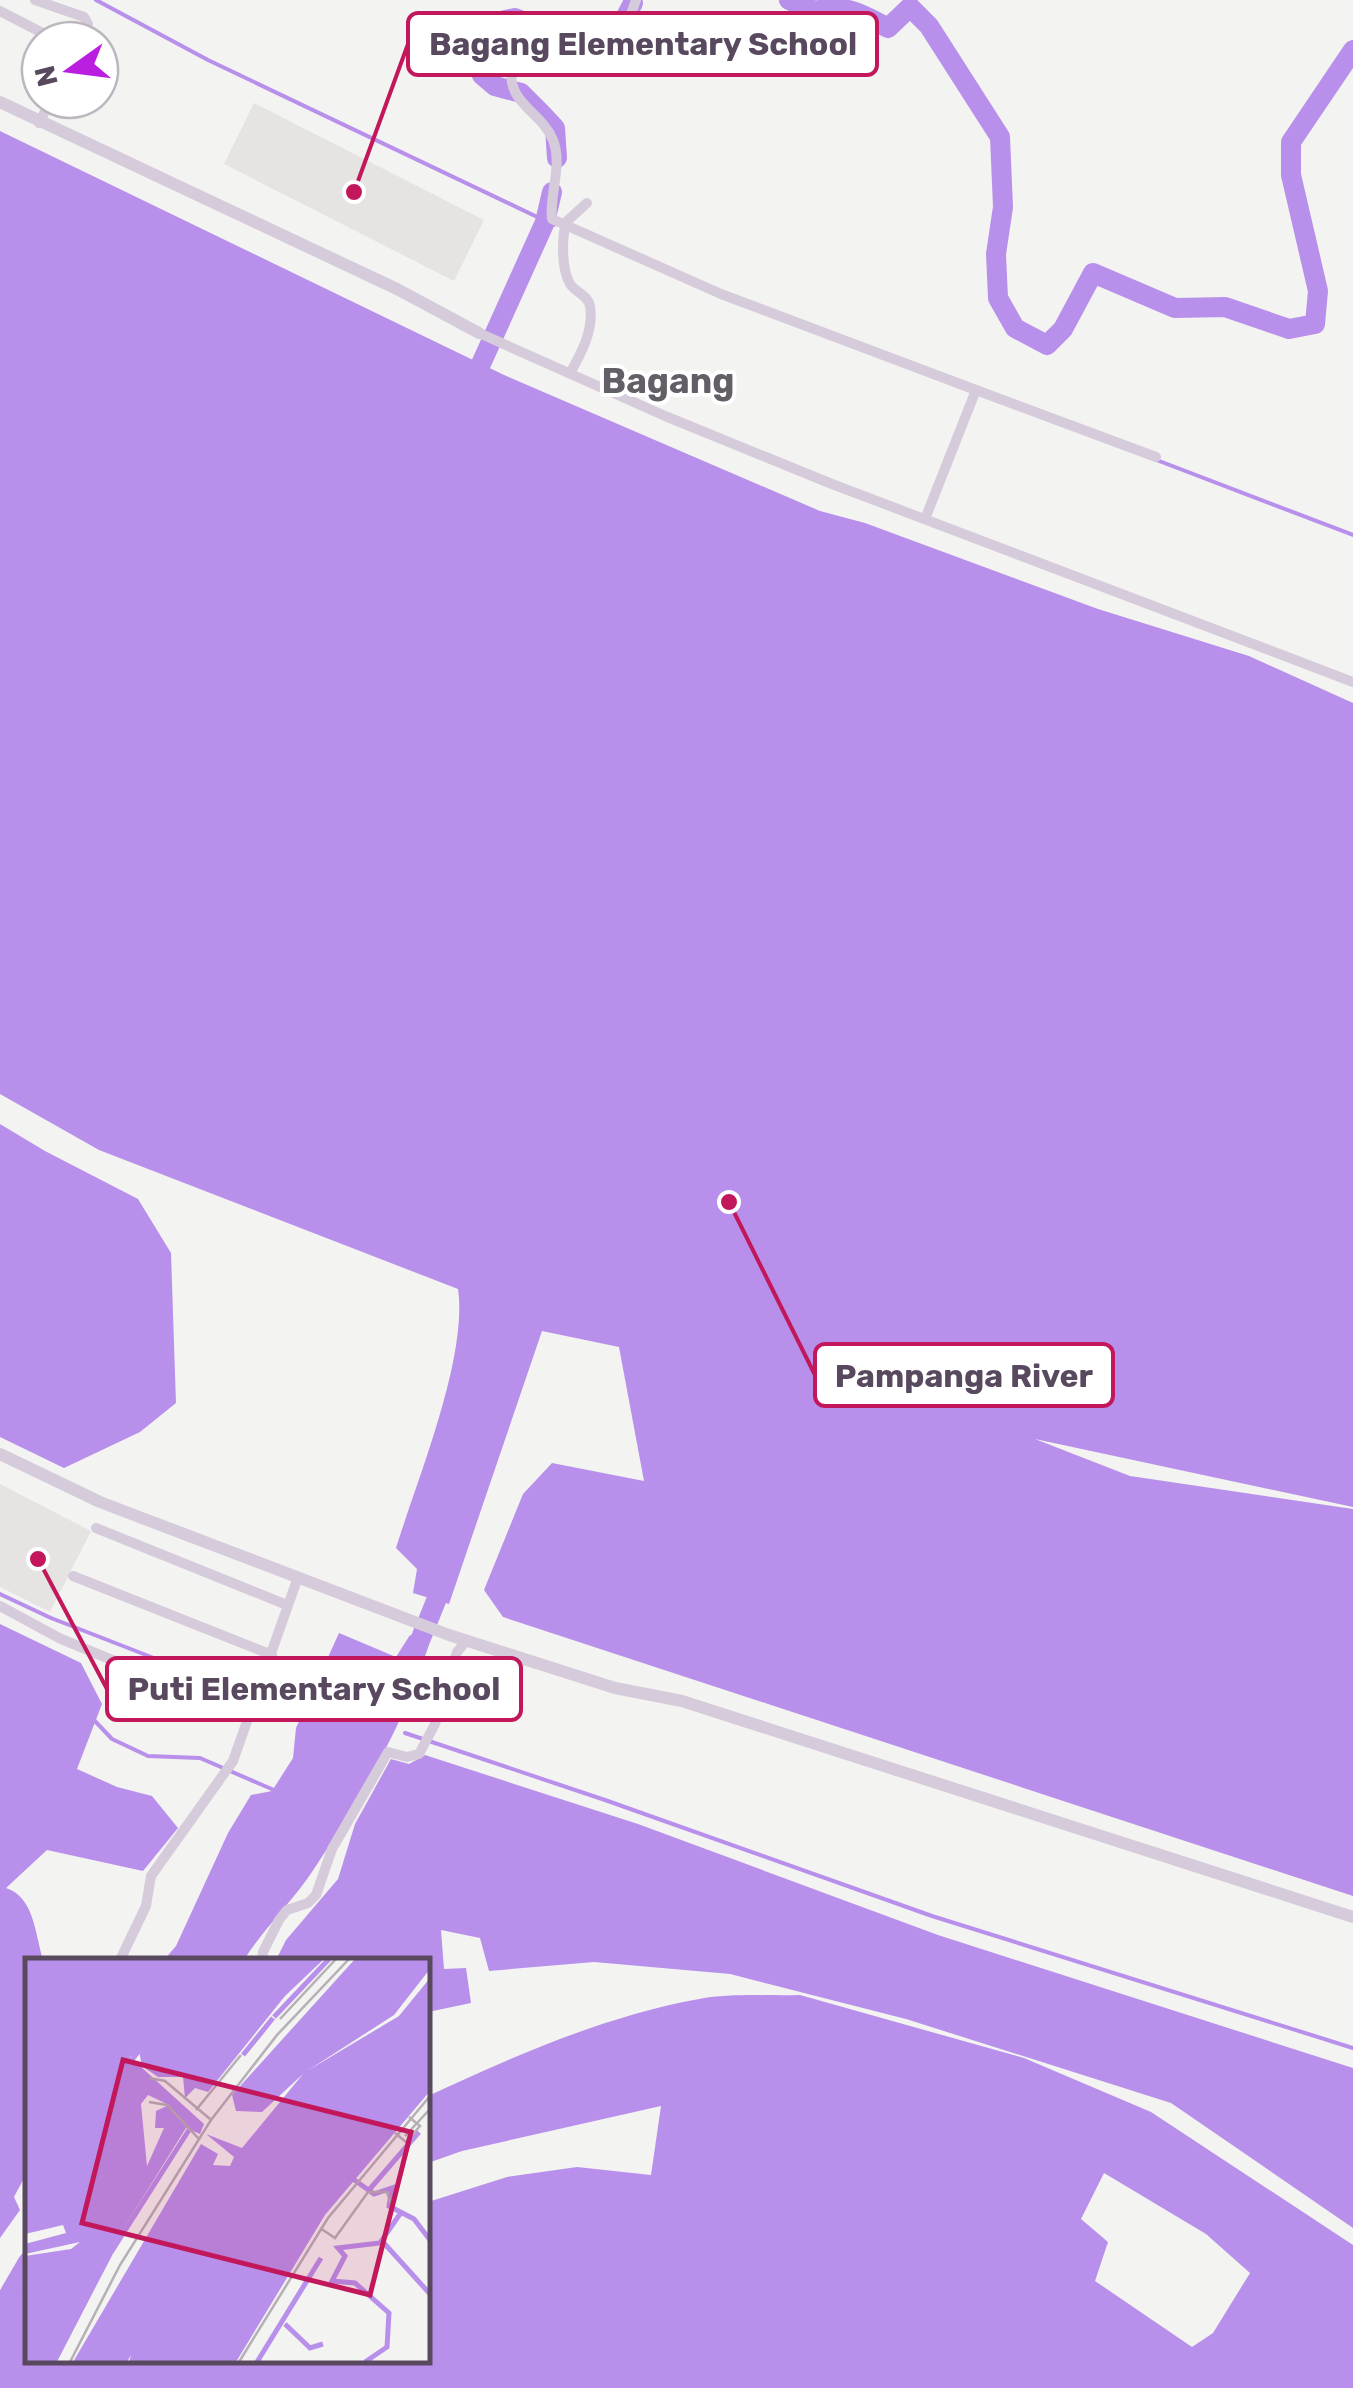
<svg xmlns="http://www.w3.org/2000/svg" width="1353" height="2388" viewBox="0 0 1353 2388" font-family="Rubik,sans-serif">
	<rect width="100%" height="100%" fill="#f3f3f1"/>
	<path fill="#e5e4e3" d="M254,103L484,220L454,281L224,164Z
		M0,1484L91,1531L50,1612L0,1587Z"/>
	<path fill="#b890eb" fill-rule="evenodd" d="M0,131L504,375L820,511L865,523L1098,609L1249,656L1353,703V1507L1035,1439L1130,1476L1353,1509V1896L503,1617L484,1590L523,1494L552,1463L644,1481L619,1347L542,1331L449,1604L413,1593L417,1569L396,1548C417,1480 468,1358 458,1289L99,1150L0,1094Z
		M0,1124L45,1151L138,1199L171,1253L176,1403L140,1432L64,1468L0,1437Z
		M0,1624L81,1663L102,1704L77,1769L117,1787L152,1796L178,1828L143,1871L47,1850L6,1888C34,1897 35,1933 43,1960H28V2120C19,2139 30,2156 26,2172C24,2180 18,2189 14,2197L20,2210L0,2238Z
		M339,1633L396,1657L410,1635L429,1644C405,1724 359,1800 314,1869C293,1901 264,1928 244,1960H164L176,1946L228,1833L251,1795L272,1791L293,1758L296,1728Z
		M425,1755L638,1824L938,1935L1353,2068V2228L1171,2103L906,2019L730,1974L594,1962L489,1971L480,1938L441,1930L444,1969L466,1968L471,2003L428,2012V1960H276L286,1940L338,1879L355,1824L391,1759L409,1764Z
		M800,1995L1024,2058L1151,2112L1353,2245V2388H0V2315L17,2287L27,2258L28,2360H428V2202L507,2177L577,2167L651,2175L661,2106L462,2151L428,2163V2096C514,2056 605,2016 699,1999C731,1993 767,1996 800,1995ZM1104,2173L1206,2234L1250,2273L1213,2333L1192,2347L1095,2281L1108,2242L1081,2219Z"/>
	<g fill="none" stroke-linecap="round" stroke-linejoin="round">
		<path stroke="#b890eb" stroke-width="4" d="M96,0L208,60L554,225
			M910,7L914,0
			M1154,459L1353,535
			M0,1594L51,1618L254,1697
			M269,1705L301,1719
			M93,1719L112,1739L148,1756L200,1758L274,1790
			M405,1733L605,1800L932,1916L1353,2048"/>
		<path stroke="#b890eb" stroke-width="20" d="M789,0L815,11C844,3 862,14 888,28L910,7L929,26L1000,137L1003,207L996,254L998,298L1015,328L1047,345L1063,329L1093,273L1175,308L1225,307L1289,329L1315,324L1318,291L1291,175V142L1353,50
			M557,158L555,128L542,114L521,93L495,86L482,75L474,56V42L483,25L515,18L567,39L604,40L622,24L633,3
			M471,386L545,222L552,192
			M410,1665L440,1591L439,1575
			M0,2310L28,2262"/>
		<path stroke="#d6cbda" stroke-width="10" d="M35,0L84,17L88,24L80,40
			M636,0C619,53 596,65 542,63C530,62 521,60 512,68C506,103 542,112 553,140C563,165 549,195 552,219L721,294L976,390L925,519
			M0,11L56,40
			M39,123L51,100
			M479,333L665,416L832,484L1353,682
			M570,373C581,354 594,330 590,306C588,295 576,293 570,284C561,268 562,238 566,222L587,203
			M976,390L1156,457
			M96,1528L287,1605
			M73,1576L272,1655
			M0,1606L61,1639L249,1716
			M120,1960L146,1906L151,1876L233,1761L297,1580
			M262,1960L263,1952L279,1920L287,1910L308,1903L316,1895L332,1849L388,1752L407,1757L419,1754L435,1724L457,1652L466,1641"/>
		<path stroke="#d6cbda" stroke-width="12" d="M0,102L397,289L479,333
			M0,1454L100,1502L449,1635L615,1688L682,1701L1353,1917"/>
	</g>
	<g text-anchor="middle" stroke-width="8" stroke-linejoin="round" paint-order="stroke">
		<g font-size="35" font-weight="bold" fill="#645e66" stroke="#fff">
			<text x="668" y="393">Bagang</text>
		</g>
	</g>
	<g transform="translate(25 1958)">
		<rect width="405" height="405" fill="#f3f3f1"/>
		<path d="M0,1H299L260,38L183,134L170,130L160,140L158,119H133L117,108L114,93L105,99L179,166L175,176L161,170L87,289L29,404H0V298L46,291L55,284L0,296V286L41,275L38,267L0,276ZM123,137L144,147L131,153L130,170H139L122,208L116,146ZM330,1H405V11L369,57L282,113L374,58L405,20V133L300,257L211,404H104L106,397L102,404H48L176,186L193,196L188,207L205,208L209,199L181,176L217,190L278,116L237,154L211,153L207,137Z" fill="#b890eb" fill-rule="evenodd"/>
		<path fill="none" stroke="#b890eb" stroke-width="5" d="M249,59L304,1M107,83L116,90L106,103L115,111M218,97L248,60M321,216L349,236L367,230L364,248L389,261L405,282M344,232L394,174M358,284L405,336M260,366L285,390L298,386M29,404L85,296L164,172M232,404L296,300M340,404L362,389L364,355L330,325L307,323L320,298L313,290L355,285L375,256"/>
		<path fill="none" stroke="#b5afb6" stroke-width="2.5" d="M255,61L311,1M124,120L140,123L185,161M124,144L142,147L174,181M171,152L216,97M370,175L381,184L395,168L384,159M380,178L405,151M295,270L310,280L343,234H362L368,251M45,404L95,307L186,162L252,77L324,1M214,404L303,260L405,138"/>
		<path fill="#c2185b" fill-opacity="0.15" stroke="#c2185b" stroke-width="5" d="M98,102L386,174L345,337L57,265Z"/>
		<rect width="405" height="405" fill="none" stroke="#58495e" stroke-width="5"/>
	</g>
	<path fill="none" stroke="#c2185b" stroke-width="4" d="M354 192L408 44M729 1202L815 1375M38 1559L107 1689"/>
	<g fill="#c2185b" stroke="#fff" stroke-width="4">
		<circle cx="354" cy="192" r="10"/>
		<circle cx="729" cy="1202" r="10"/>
		<circle cx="38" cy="1559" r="10"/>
	</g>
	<g fill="#fff" stroke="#c2185b" stroke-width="4">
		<rect x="408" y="13" width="469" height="62" rx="10"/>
		<rect x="815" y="1344" width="298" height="62" rx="10"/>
		<rect x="107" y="1658" width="414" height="62" rx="10"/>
	</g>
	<g font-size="32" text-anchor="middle" font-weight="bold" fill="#58495e">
		<text x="643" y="55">Bagang Elementary School</text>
		<text x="964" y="1387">Pampanga River</text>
		<text x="314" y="1700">Puti Elementary School</text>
	</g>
	<g transform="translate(70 70) rotate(256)"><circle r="48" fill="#ffffff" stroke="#bcb6bf" stroke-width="2.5"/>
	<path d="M0-8L18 38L0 25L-18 38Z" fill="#b91ee1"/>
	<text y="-15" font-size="28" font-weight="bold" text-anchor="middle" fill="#58495e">N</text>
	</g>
</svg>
